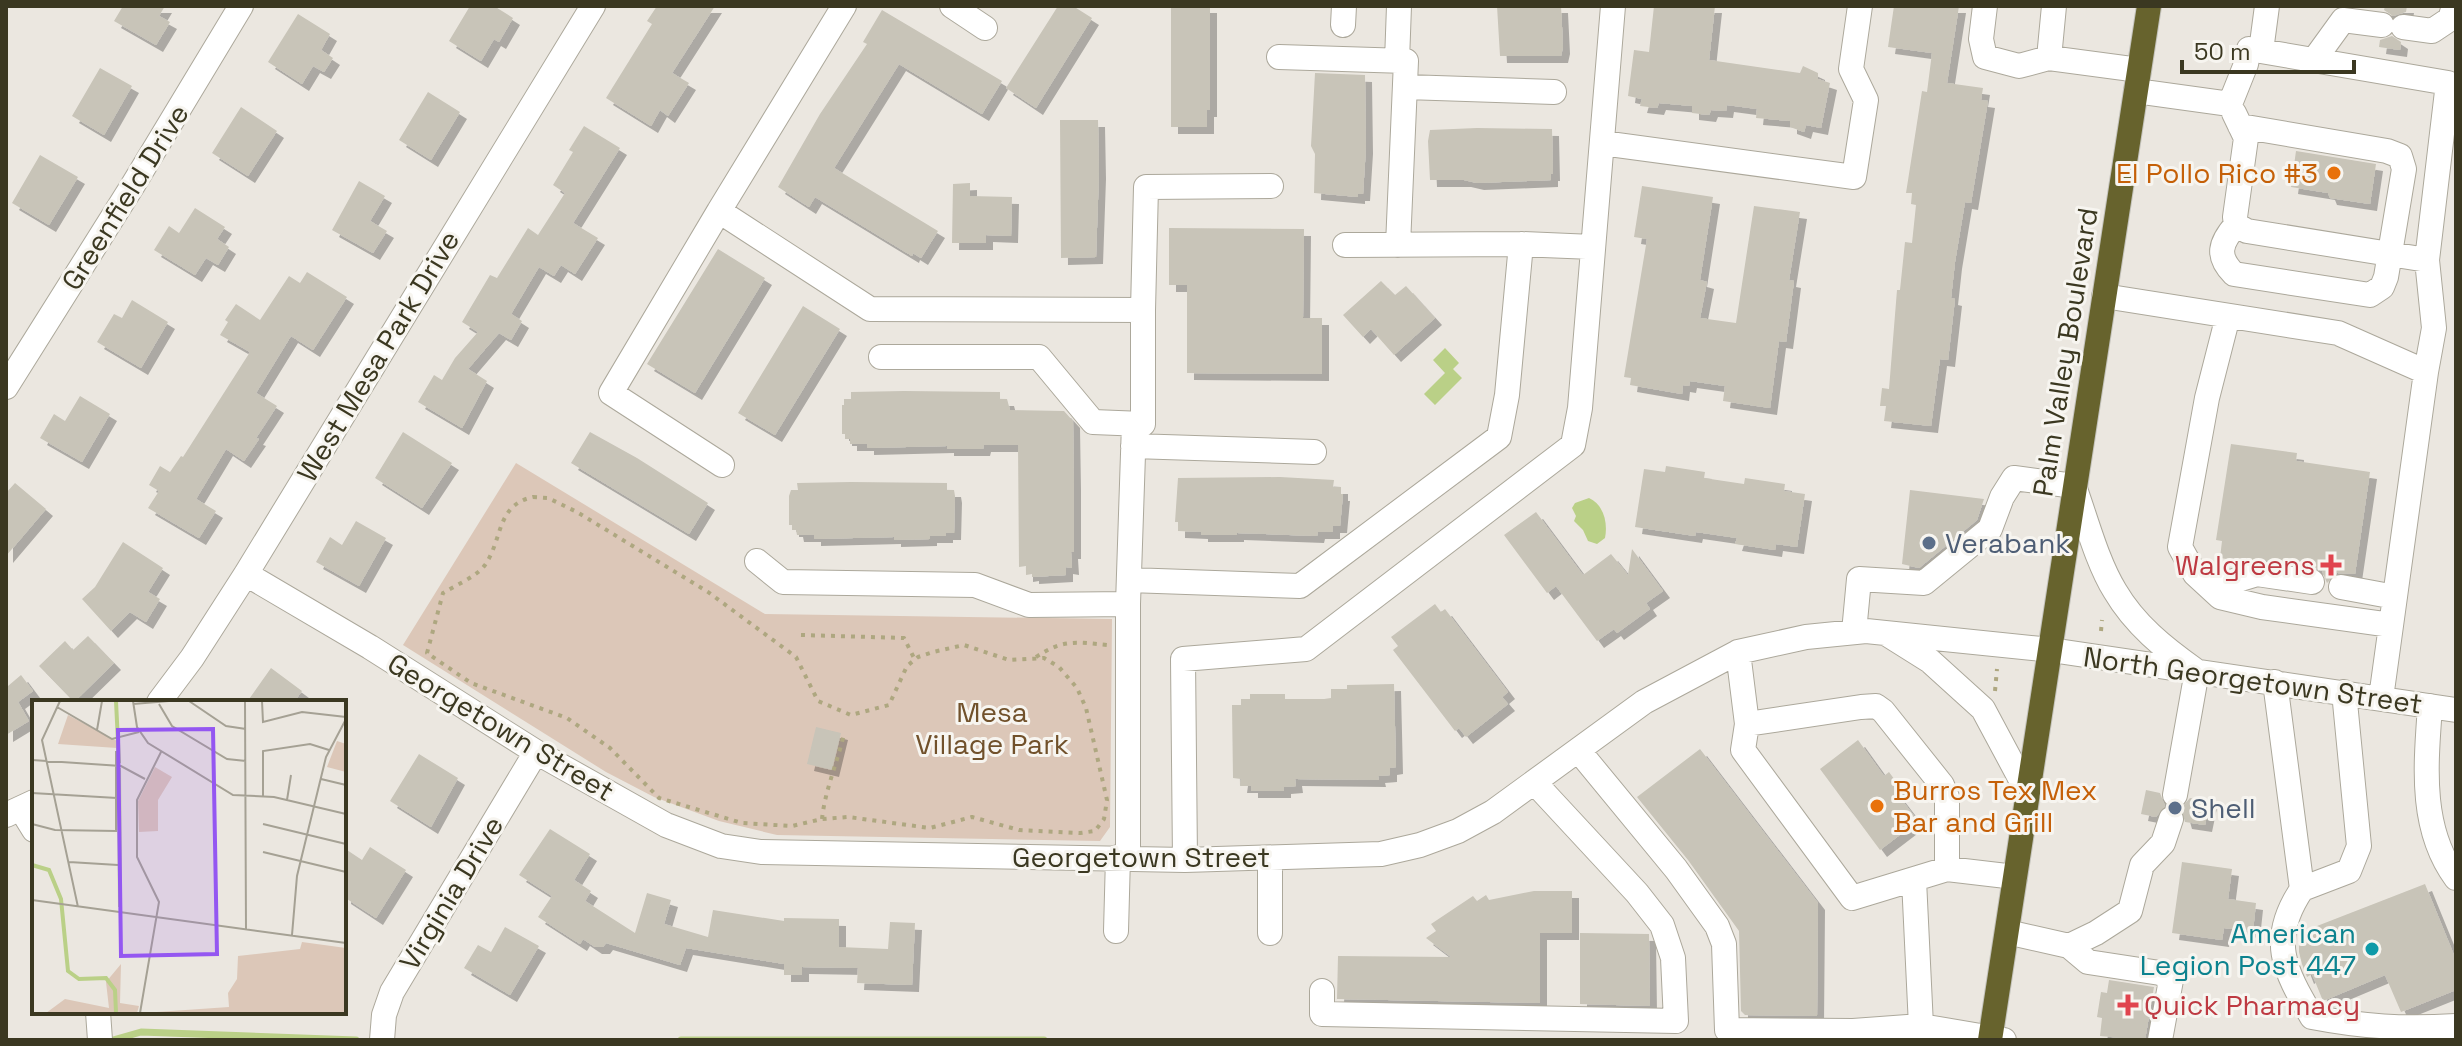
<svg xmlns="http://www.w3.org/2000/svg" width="2462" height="1046" viewBox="0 0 2462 1046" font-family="'Space Grotesk',sans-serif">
	<defs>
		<filter id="shadow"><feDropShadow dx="7" dy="7" stdDeviation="0" flood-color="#0004"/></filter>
	</defs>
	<rect width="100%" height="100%" fill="#ebe7e0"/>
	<path fill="#dcc7b8" d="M516,463L765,614L1112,619L1110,827L1100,841L777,835L719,821L654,797L606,772L403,645Z"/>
	<path fill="#bad087" d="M1445,348L1459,363L1453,369L1462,378L1435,405L1424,394L1445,373L1433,360Z
		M1589,498C1604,505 1608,523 1605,538L1597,544L1588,541L1583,530L1574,521L1576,516L1572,508L1575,503Z"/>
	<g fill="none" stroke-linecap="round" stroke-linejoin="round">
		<path stroke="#bad087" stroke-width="7" d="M113,1040L141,1032L356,1040
			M681,1040H1044"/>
	</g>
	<path fill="#c8c4b8" filter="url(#shadow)" d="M123,6H165L159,16L170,22L156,45L114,21Z
		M470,6H494L513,18L499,42L494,39L481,61L449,41Z
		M657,6H715L672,73L689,83L668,116L660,110L651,126L606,98L652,24L647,21Z
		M1058,6H1073L1092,18L1036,108L1006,88Z
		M1171,6H1210V110H1207V127H1171Z
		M1497,6H1561L1563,47L1561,56H1500Z
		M1654,6H1715L1709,60L1800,73L1803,66L1818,73V79L1830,83L1821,128L1806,125L1804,132L1790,127V121L1756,118L1757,109L1727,105L1726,111L1711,110L1709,115L1692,113V106L1659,103L1657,108L1640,106L1642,99L1628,96L1634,50L1649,52Z
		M1894,6H1959L1947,83L1983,88L1981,100L1988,101L1971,203L1965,202L1955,262L1951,298L1955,299L1948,360L1940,359L1931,426L1884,421L1886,406H1880L1882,388L1889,389L1897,290H1900L1905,242L1912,243L1916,205L1911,204L1912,193H1906L1922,91L1927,92L1932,53L1888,47Z
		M2385,6H2407L2406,12L2393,16L2384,10Z
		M882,10L1002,81L982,114L899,64L834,168L938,231L921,258L913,253L912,256L815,197L809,207L778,187L820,114L867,44L863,42Z
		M298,14L330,34L321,50L333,58L324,72L313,66L302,84L268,62Z
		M2392,36L2401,42L2400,50L2379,47L2380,40Z
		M100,68L132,86L104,135L72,116Z
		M1315,73L1365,75L1366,147L1363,194H1358V197L1314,193L1315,154L1311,146Z
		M428,92L460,112L431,160L399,140Z
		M241,107L277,131L248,176L212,153Z
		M1060,120H1098L1099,172L1096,257L1061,258Z
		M584,126L620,148L573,223L598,238L575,274L561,265L554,276L539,267L511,314L522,321L511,340L499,333L468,369L487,381L462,428L418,402L434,375L442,380L455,358L478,332L462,322L490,275L497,278L528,228L538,235L565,193L553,185L573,152L569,150Z
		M1477,128L1552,129L1553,174H1551V180L1477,183L1464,180H1430L1428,141L1430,130Z
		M2296,151L2376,164L2370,204L2330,198L2328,193L2291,187Z
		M40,155L78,177L49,225L12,203Z
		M359,181L385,196L370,221L387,231L373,253L332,230Z
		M970,183V196L1012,197L1011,236L986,235V243H952L953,184Z
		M1642,186L1713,197L1700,280L1707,282L1700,318L1736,323L1754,206L1800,212L1789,280L1794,281L1786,342L1779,341L1770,408L1723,401L1725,386L1690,381L1689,386L1683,385L1682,394L1630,385L1631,378L1624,377L1647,239L1634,237Z
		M195,208L225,227L217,239L229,247L218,265L206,258L195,275L154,250L169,226L179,233Z
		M1169,228L1304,229L1303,318H1322V374L1187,373V285H1169Z
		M718,249L765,278L695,393L647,364Z
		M307,272L347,297L313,350L291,336L256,393L277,406L256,438L259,439L244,461L226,449L196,499L216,511L199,538L148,508L159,491L149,485L160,466L170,472L181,456L183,457L250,352L220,335L228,322L225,320L236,304L260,320L289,276L300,283Z
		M1381,281L1395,295L1406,286L1435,318L1394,355L1371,329L1363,337L1343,315Z
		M132,300L168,322L141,368L97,342L114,314L122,318Z
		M803,306L840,329L775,435L738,413Z
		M904,391L1000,392V399H1007L1010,410L1064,411L1073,421L1074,483V552H1071L1072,568L1066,567V575L1032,577V574L1026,575V566L1019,567L1018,445H984L983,449H947V446L867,448V444H850V439H845V434H842V405H844V399H851V392Z
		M80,396L110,414L82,462L40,438L54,414L65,421Z
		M403,432L452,463L422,508L375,478Z
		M590,432L637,458L708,503L689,534L571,463Z
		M2231,444L2297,453L2296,461L2370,472L2355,574L2337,573L2327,583L2322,571L2314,567L2259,559L2247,562L2220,558L2222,541L2216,540Z
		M1666,466L1705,472L1704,478L1744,484L1745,478L1785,484L1784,491L1805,494L1797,547L1776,544L1775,550L1735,544L1737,538L1696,532L1695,536L1635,527L1644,469L1665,472Z
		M1280,477L1334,480L1333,487H1341V494H1343L1340,526H1333V532H1318L1317,536L1237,533V535H1201V532L1178,531V522H1175L1178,478Z
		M851,482L947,483V490H954L955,496L954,533H946V536H930V539L894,540V537L814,539V535H797L796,530H792V525H789V496L791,490H798L797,483Z
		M15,483L46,509L6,556V493Z
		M1910,490L1984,499L1977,520L1919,568L1902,564Z
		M1536,512L1583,575L1611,554L1628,575L1632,549L1663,591L1646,603L1650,609L1617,633L1614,629L1597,641L1556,586L1547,593L1504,535Z
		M356,521L386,538L359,586L316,562L330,537L342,545Z
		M123,542L163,568L148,592L160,599L146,622L130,612L111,631L82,599L95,587Z
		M1435,604L1441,612L1445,609L1508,692L1502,697L1508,704L1466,737L1459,728L1455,731L1393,650L1398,646L1391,637Z
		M88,636L114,663L74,702L39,666L65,641L73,650Z
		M271,668L302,691L294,702H247Z
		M21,675L33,691L18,702L29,721L6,735V682L8,686Z
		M1394,684L1396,767L1390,768V775L1378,776L1379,780L1295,779L1296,786L1284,787V791H1251V786H1240L1241,779L1233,778L1232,705H1241V699H1250V694H1285V699H1324L1331,698V689H1347V685Z
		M816,727L841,733L832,770L807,764Z
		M1858,740L1884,776L1889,772L1900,787L1895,791L1918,821L1880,850L1820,769Z
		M1700,749L1818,903L1817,1016L1745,1015L1741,1011L1739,931L1688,860L1637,797Z
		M419,754L458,778L431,827L390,801Z
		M2146,790L2160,793L2165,806L2156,817L2141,814Z
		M2190,798L2210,801L2205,825L2185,822L2181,808Z
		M550,829L590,854L574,880L591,891L585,901L635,933L647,893L671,900L664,924L708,937L713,910L784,921V918L839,919V947L888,949L890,922L915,923L912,985L857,983L858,968L802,967V975H784V964L686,948L680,965L606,943L603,947H595L583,939L580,944L538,917L552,896L519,875Z
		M370,847L406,870L376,918L344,897V848L362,860Z
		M2182,862L2232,869L2228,899L2256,903L2253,931L2224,928L2222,940L2172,933Z
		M2425,884L2456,960V990L2401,1012L2385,975L2323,1001L2312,974L2307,977L2302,964L2299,952V933Z
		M1534,891H1572V933H1540V1003L1337,999L1338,956L1451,957L1426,938L1436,931L1431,924L1473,896L1477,901L1486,895L1489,900Z
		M505,927L539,946L510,995L464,968L478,945L491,952Z
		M1580,933L1649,934L1650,1006L1580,1004Z
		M2109,980L2154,987L2145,1040L2100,1036L2102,1018L2097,1017L2101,992L2107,993Z"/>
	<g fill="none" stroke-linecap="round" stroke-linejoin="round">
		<g stroke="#aca89b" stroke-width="26">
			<path id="minor" d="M844,6L719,211L870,309L1143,310L1146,187L1271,186
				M952,6L985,28
				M1985,6L1981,39L1985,57L2019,66L2049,58
				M2054,6L2049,58L2139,70
				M1343,25L1344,6
				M2403,27L2432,31L2450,19L2454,6
				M2261,51L2267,6
				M1279,57L1406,61L1398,245
				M2314,60L2343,20L2382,25
				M1397,61L1399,6
				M1406,87L1554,92
				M2136,91L2230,104L2246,64L2249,49L2448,83L2427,260L2434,328L2426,372
				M2234,113L2246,138L2235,217L2236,225L2247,231L2427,260
				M1602,143L1854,177L1866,100L1851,69L1860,6
				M719,211L611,393L722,465
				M2236,225C2220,243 2216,256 2234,274L2370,295L2382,287L2386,277L2404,169L2400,156L2387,151L2240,126
				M1345,245L1521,244L1593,247
				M2104,296L2338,333L2426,372L2381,698
				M2228,316L2207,398L2180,547L2195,574L2220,597L2262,607L2391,625
				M881,357H1039L1093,422L1143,424V310
				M6,387L133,185L241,6
				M1133,446L1314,452
				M757,561L783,582L975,585L1029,605L1128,604L1134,424
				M246,574L370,647L536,752L666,825L721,846L761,852L1185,860L1381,854L1420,845L1458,831L1493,812L1644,702L1738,652L1806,637L1866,631L2051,650L2456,710
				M1129,580L1300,586L1499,437L1507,395L1521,244
				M2341,587L2395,597
				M2211,588L2257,574L2312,582
				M1854,632L1859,579L1924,583L1990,529L2002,497L2014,478L2074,486C2086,519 2097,562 2115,591C2135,625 2164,648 2195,670
				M1887,634L1930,661L1983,709L2028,793
				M1738,652L1747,724L1743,750L1852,898L1947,869L2015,877
				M2275,682L2302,889L2349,871L2359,846L2344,692
				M159,702L192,658L246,574L593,6
				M2430,706C2426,764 2419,828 2456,878
				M1747,724L1861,707L1876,706L1883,711L1942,785L1947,797V869
				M1578,750L1676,869L1717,926L1724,944L1727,1030L1853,1031L1921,1026L2004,1040
				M2175,795L2197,671
				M21,809L34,830
				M6,815L34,802
				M1128,858V604
				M1270,858V933
				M1185,860L1183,659L1306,649L1573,445L1580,408L1613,6
				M1914,880L1921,1026
				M2302,889C2268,939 2284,970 2312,1017C2364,1027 2403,1029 2456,1026
				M1116,931L1118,857
				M2007,932L2069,946L2096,933L2130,911L2142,865L2163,843L2171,819
				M2069,946L2088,962L2160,973L2171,980L2160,1040
				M1322,991V1014L1676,1021L1673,958L1662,925L1637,893L1534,782
				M98,1012L100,1040
				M382,1040L384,1015L392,992L536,752"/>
		</g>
		<g stroke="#c4c3bc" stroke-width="26">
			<path id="highway" d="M1990,1040L2149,6"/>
		</g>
		<path stroke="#aea780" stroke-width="4" stroke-dasharray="4 6" stroke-linecap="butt" d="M533,497L548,498L577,512L708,592L796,657L818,701L851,715L889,705L907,666L918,657L933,652L964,645L1009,660L1044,658L1059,667L1077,688L1086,708L1107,800L1104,819L1095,831L1080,833L1019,830L972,817L930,828L848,817L822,819L792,826L742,823L659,798L610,748L567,718L471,683L427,653L443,593C456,585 476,577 485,565C503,539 496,505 533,497Z
			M2101,631L2102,620
			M801,635L904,638L915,660
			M1036,657C1063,639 1076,642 1107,645
			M1995,691L1997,669
			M822,819C825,790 837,764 844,734"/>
		<use href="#minor" stroke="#fff" stroke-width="24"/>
		<use href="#highway" stroke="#67632d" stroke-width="24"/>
	</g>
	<g fill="#e8710a" stroke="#f7f5f0" stroke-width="3">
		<circle cx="2334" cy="173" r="8"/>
		<circle cx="1877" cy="806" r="8"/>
	</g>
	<g fill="#5c6f8a" stroke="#f7f5f0" stroke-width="3">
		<circle cx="1929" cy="543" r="8"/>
		<circle cx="2175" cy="808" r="8"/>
	</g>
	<g fill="#e0444e" stroke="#f7f5f0" stroke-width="3">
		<path d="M2327 553h8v8h8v8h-8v8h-8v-8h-8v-8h8z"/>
		<path d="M2124 993h8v8h8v8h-8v8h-8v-8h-8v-8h8z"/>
	</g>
	<circle fill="#0f9aa8" stroke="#f7f5f0" stroke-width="3" cx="2372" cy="949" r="8"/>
	<g text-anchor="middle" stroke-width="6" stroke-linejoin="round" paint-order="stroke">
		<g font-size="28" fill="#c56008" stroke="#f7f5f0" text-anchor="end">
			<text x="2318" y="183">El Pollo Rico #3</text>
			<text x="1893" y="800" text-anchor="start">Burros Tex Mex<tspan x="1893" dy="32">Bar and Grill</tspan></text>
		</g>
		<g font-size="28" fill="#3b3821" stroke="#f7f5f0">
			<text transform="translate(125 197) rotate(-58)" y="10">Greenfield Drive</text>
			<text transform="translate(2065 352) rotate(-81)" y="10">Palm Valley Boulevard</text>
			<text transform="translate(378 356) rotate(-59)" y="10">West Mesa Park Drive</text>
			<text transform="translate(2253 680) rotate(8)" y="10">North Georgetown Street</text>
			<text transform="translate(501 727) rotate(31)" y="10">Georgetown Street</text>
			<text x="1141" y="867">Georgetown Street</text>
			<text transform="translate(451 893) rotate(-59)" y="10">Virginia Drive</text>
		</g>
		<g font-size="28" fill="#4e5e75" stroke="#f7f5f0" text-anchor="start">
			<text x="1945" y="553">Verabank</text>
			<text x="2191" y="818">Shell</text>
		</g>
		<g font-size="28" fill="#be3a42" stroke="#f7f5f0" text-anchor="end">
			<text x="2315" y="575">Walgreens</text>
			<text x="2144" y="1015" text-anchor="start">Quick Pharmacy</text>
		</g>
		<g font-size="28" fill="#71512b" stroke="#f7f5f0">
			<text x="992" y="722">Mesa<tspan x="992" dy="32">Village Park</tspan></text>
		</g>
		<g font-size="28" fill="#0d838f" stroke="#f7f5f0" text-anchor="end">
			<text x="2356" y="943">American<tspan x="2356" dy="32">Legion Post 447</tspan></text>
		</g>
	</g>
	<g transform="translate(32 700)">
		<rect width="314" height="314" fill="#ebe7e0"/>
		<path d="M36,15L85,41V48L26,44ZM305,41L314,44V72L295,67ZM123,67L140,77L126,100V131L107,132L106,101ZM270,242L314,248V313H110L197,307L196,293L205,279L206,256L268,249ZM89,264L88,303L107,306L105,313H5H14L33,299L77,308L74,282Z" fill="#dcc7b8"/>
		<path fill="none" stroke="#bad087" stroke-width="4" d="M84,1L87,63M87,68L88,207M0,165L17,170L29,199L36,271L47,279L74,278L83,290L84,313"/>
		<path fill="none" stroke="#a5a194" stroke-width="2" d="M28,1L10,40L46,207M101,1L105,27L116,43L201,95L242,97L314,114M157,1L194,26L214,29M213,1L214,230M230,1L231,22L270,12L314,17M101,4L137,1M127,4L140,26L195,59L214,61M25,7L80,39L107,32M65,30L70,1M0,60L89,66L113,79M289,79L314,85M0,93L85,98M231,96V51L278,44L297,50M255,100L259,75M0,124L23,130L84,131V51M231,124L314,144M231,152L314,172M37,162L86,165M0,200L314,243M260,235L265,176L294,57L314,19M108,313L127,202L105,157V100L129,52"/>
		<path fill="#9457f1" fill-opacity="0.15" stroke="#9457f1" stroke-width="4" d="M181,29L185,254L89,256L86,30Z"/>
		<rect width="314" height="314" fill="none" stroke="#3b3821" stroke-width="4"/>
	</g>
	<rect width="2462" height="1046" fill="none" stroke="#3b3821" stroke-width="16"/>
	<path d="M2182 60v12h172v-12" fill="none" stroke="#3b3821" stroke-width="4"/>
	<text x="2194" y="60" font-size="24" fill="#3b3821" stroke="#f7f5f0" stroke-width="6" paint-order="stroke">50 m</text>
</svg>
